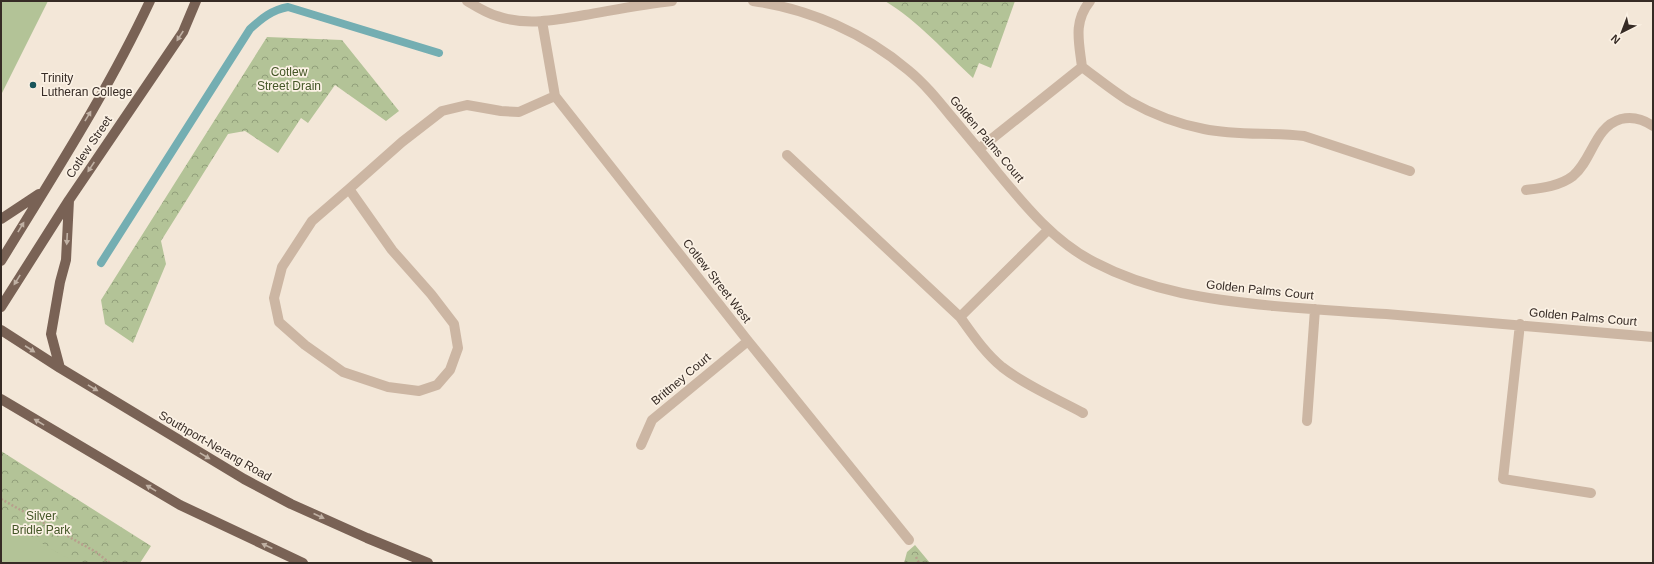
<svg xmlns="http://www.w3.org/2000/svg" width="1654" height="564" viewBox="0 0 1654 564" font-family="Helvetica,sans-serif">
	<defs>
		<pattern id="park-crowns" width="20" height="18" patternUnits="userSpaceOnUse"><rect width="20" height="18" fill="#b3c397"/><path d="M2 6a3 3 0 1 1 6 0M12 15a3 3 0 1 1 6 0" fill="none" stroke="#929f7b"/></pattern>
	</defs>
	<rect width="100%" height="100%" fill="#f3e7d8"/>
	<path fill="url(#park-crowns)" d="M885,1H1015L991,68L979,63L973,78C945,52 918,21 885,1Z
		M267,37L342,40L399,111L386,121L335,85L308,123L301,118L278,153L245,131L228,134L161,241L166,264L133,343L105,324L101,300Z
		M1,451L151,546L140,563H1Z
		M915,545L930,563H904L907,552Z"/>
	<path fill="#b3c397" d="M1,1H48L1,95Z
		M1,520L76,563H1Z"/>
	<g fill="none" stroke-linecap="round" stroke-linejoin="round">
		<path stroke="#74aeb2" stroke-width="8" d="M101,263L250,29C262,18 272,10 288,7L439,53"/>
		<path stroke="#b8a08d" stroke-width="2.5" stroke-dasharray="2 2" stroke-linecap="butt" d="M1,499L96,552L110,563
			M916,557L919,563"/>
		<path stroke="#ccb6a3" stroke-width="10" d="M467,1C477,7 486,13 497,16C525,26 557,20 585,15C614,10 643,4 672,1
			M753,1C810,9 864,33 908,70C924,83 937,99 950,115C966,134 982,153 998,173C1026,207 1055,242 1094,262C1151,292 1211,300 1274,306C1311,309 1348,312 1386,314C1475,321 1564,329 1653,337
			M1090,1C1073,22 1079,42 1082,67C1097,78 1113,91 1129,101C1152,114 1178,124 1204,129C1237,136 1271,132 1304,136L1410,171
			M542,21L555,96L748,341L909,540
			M979,149L1082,67
			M787,155L960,317C973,335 985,353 1002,367C1025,385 1057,399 1083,413
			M349,189L392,250L431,294L454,324L458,348L450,370L437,385L419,391L388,387L343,372L305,345L279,322L274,298L282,267L312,221L349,189L402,142L442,111L467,105L501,111L519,112L555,96
			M1526,190C1542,188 1560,186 1573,176C1593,159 1594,127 1621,119C1633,116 1643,119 1653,126
			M960,317L1048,230
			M1520,324L1503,479L1591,493
			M1307,421L1315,309
			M641,445L652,420L748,341"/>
		<path stroke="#796255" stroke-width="10" d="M1,219L39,194
			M1,261C53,176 108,91 150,1
			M1,307L69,200L183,32L196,1
			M1,330L60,368L244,479L291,504L367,538L428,563
			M60,368L51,334L60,282L66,260L69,200
			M1,399L180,505L303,563"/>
	</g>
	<defs><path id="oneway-solid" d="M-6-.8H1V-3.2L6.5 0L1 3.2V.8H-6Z"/></defs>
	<g fill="#c0b1a4">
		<use href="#oneway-solid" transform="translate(180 36) rotate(123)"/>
		<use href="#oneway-solid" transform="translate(88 116) rotate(-59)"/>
		<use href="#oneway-solid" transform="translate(91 167) rotate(124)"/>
		<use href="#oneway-solid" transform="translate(21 227) rotate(-59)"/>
		<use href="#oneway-solid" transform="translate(67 239) rotate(93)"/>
		<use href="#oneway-solid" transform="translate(17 280) rotate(122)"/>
		<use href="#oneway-solid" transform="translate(30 349) rotate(33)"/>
		<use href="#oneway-solid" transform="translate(93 388) rotate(31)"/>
		<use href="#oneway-solid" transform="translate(39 422) rotate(-149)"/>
		<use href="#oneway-solid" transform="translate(205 456) rotate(31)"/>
		<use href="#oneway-solid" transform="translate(151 488) rotate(-149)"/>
		<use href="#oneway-solid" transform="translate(319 516) rotate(25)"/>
		<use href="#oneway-solid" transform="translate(267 546) rotate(-155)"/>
	</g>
	<circle fill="#18555b" stroke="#fbf1e4" stroke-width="1.5" cx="33" cy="85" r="4"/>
	<g text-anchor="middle" stroke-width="3.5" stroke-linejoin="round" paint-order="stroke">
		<g font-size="12" fill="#445627" stroke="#fbf1e4">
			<text x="289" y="76">Cotlew<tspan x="289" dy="14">Street Drain</tspan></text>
			<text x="41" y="520">Silver<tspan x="41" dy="14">Bridle Park</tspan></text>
		</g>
		<g font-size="12" fill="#362b25" stroke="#fbf1e4" text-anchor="start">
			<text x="41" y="82">Trinity<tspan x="41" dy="14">Lutheran College</tspan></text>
		</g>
		<g font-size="12" fill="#362b25" stroke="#fbf1e4">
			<text transform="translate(987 139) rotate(50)" y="4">Golden Palms Court</text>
			<text transform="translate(89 147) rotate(-56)" y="4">Cotlew Street</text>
			<text transform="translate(717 281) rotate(52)" y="4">Cotlew Street West</text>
			<text transform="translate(1260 290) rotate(6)" y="4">Golden Palms Court</text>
			<text transform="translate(1583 317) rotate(5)" y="4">Golden Palms Court</text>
			<text transform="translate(681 379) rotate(-40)" y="4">Brittney Court</text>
			<text transform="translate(215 446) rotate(30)" y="4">Southport-Nerang Road</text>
		</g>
	</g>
	<rect width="1654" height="564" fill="none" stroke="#362b25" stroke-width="4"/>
	<g transform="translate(1622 32) rotate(222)" stroke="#fbf1e4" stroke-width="3" paint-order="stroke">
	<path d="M0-3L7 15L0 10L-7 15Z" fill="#362b25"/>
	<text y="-6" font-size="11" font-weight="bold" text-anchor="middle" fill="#362b25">N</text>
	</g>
</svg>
